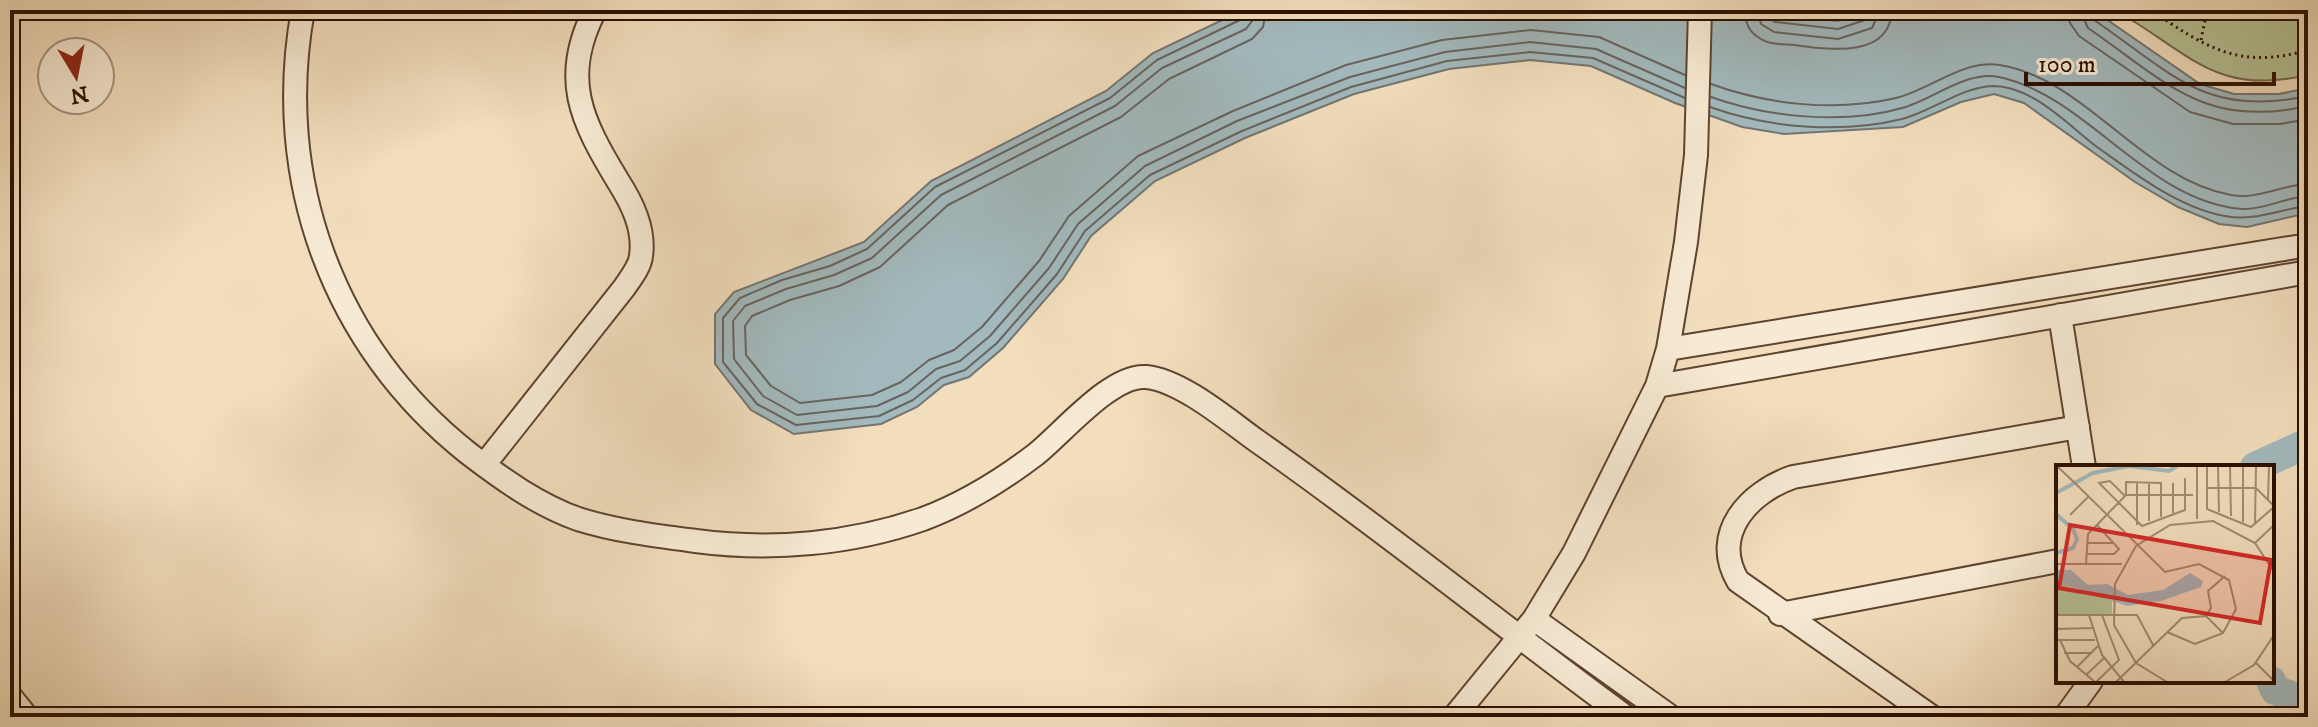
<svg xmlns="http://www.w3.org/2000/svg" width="2318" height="727" viewBox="0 0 2318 727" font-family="'IM FELL DW Pica',serif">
	<rect width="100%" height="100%" fill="#f2debd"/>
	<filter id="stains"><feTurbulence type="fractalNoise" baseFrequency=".0025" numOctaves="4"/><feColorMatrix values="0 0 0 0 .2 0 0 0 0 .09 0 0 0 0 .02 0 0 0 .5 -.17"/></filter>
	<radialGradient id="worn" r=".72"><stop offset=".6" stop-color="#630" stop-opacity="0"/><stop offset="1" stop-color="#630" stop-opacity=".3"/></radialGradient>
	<path fill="#b6c295" stroke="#71684a" stroke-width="2" d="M2115,10H2308V75C2215,97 2189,52 2115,10Z"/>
	<path fill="#a2b9bd" stroke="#737571" stroke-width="2" d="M1243,10H1732L1838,21L1871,10H2093L2200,84L2234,94H2279L2308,88V213L2247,227L2219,224L2178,207L2135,182L2024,103L1994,94L1961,102L1903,127L1784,134L1742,127L1675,103L1591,66L1530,60L1449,69L1354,94L1245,138L1155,181L1091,236L1063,279L1003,348L969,377L944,385L917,407L881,424L794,434L751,410L715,364V314L734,292L864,242L931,181L1106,91L1153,53Z"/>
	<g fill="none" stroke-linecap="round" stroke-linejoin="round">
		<path stroke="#67645e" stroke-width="2" d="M1244,10L1240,20L1157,60L1110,98L935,187L867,249L830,266L782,280L740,298L723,318V362L757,404L796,425L879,416L913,400L941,378L965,370L997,343L1057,274L1085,231L1150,175L1242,131L1351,87L1447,61L1530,52L1593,58L1685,98
			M1254,10L1252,21L1246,29L1162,68L1115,106L941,195L872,258L834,275L786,289L745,306L733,321L734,359L763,396L797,415L877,406L908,392L936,369L960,361L990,336L1049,268L1078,224L1145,166L1237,121L1350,77L1445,52L1530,42L1596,49L1685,88
			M1266,10L1263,27L1252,39L1169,79L1121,117L948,205L880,267L839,286L790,300L752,316L745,326L746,355L771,386L800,403L872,395L901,382L929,360L954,350L982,327L1039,261L1069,216L1138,156L1233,111L1346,65L1442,40L1531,30L1599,37L1685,75
			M1745,10C1745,21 1748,31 1758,37C1768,45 1781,44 1794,45C1826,49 1890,60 1892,10
			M1757,10L1761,24L1774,32L1838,39L1872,28L1880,10
			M1767,10L1768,17L1775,22L1838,29L1865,20L1870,10
			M2068,10L2070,23L2079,36L2190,112L2233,124H2280L2308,119
			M2080,10L2088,28C2168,83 2204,129 2308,106
			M2090,10L2094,20C2173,74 2206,118 2308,96
			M1711,84C1769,105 1836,112 1896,98C1930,90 1963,59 2000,65C2086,79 2142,179 2231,195C2258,200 2281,185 2308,184
			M1711,97C1766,117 1844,125 1902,108C1932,100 1967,70 1999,77C2088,96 2147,202 2243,209C2264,210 2286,197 2308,196
			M1710,107C1769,128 1841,134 1902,119C1933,111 1961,87 1993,86C2033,86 2068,125 2097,147C2134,173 2179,208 2225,216C2254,222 2279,209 2308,206"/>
		<path stroke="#a2b9bd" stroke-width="30" d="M2255,467L2308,443
			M2271,681L2275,690L2308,702"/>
		<g stroke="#5e432f" stroke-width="26">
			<path id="minor" d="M303,10C272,179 333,346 468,453C502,479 538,505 578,519C616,531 657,536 696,541C772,551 851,544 923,519C963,504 1002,480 1035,455C1062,434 1111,374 1146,377C1181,380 1229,421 1257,441C1383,529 1502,626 1626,717
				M2060,315L2084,467
				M1668,349L2308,245
				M1657,386L2308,272
				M484,465L624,288C630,279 640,267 641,256C645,229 632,203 618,181C581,120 560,78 595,10
				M1780,614L2058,561
				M1534,619L1671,717
				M10,696L27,717
				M1454,717L1534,619L1574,553L1657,386L1668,349L1686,242L1696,155L1700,10
				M1932,717L1738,581C1710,534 1749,492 1793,477L2078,427
				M2065,717L2091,681"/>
		</g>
		<path stroke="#2c0f00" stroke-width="3" stroke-dasharray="2 4" stroke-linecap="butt" d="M2151,10C2206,48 2240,70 2308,50
			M2201,40L2207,10"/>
		<use href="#minor" stroke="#f7ead4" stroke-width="22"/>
	</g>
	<g transform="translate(2056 465)">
		<rect width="218" height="218" fill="#f2debd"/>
		<path d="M0,117H12L28,130L56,132V150L0,149Z" fill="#b6c295"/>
		<path d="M0,105H15L32,120L51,119L72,130L107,125L134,108L147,116L145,122L105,136L71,141L0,116Z" fill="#a2b9bd"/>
		<path fill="none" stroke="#a2b9bd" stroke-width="4" d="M0,28L37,8L73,1L113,6L121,1M0,49L17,64L21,74L17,83L0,88"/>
		<path fill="none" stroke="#a38b71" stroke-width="2" d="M1,1L24,23M151,1V44L195,62L218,42M162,1L163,47M174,1L175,51M117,18V48M24,23L109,107L143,99L173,115L180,144L167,168L139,179L111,167M151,23H200L218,41M70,30V17L105,18V52M69,31L54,16L43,18L86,61L129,45V13M212,35L213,1M14,50L32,32M141,54V1M93,56V18M187,57V1M199,59L200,1M81,60V17M31,78H58M199,78L218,60M30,89H58L63,84L41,60M0,99H66M30,99L32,69L70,30H137M0,150H81L97,180M33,150L46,190L68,217M150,151L167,168M0,164L36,163M0,175H39M4,175L14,196L39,217M8,188H35M200,198L218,216M21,202L42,181M30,210L48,193M40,217L63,195L46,150M60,217L126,153L150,151L155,143L152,126L169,111M111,217L80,198L58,160L59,119L80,81L114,60L157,56L199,78L218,107M169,217L198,200L218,170"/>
		<path fill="#d62828" fill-opacity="0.15" stroke="#d62828" stroke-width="4" d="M14,60L215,95L204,158L3,123Z"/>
		<rect width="218" height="218" fill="none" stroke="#2c0f00" stroke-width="4"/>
	</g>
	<rect width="2318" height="727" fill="none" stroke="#f2debd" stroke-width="40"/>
	<rect x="12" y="12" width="2294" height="703" fill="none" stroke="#2c0f00" stroke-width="4"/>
	<rect x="20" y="20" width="2278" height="687" fill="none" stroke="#2c0f00" stroke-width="2"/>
	<g transform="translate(76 76) rotate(170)"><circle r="38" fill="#f7ead4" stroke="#a6927f" stroke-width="2"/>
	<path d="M0-6L14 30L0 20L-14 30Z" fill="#8f2418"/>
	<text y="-12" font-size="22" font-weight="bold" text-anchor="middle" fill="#2c0f00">N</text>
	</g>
	<path d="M2026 72v12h248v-12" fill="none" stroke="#2c0f00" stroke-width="4"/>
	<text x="2038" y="72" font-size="24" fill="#2c0f00" stroke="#f7ead4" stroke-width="6" paint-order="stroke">100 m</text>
	<rect width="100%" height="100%" filter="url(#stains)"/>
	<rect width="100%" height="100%" fill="url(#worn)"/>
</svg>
